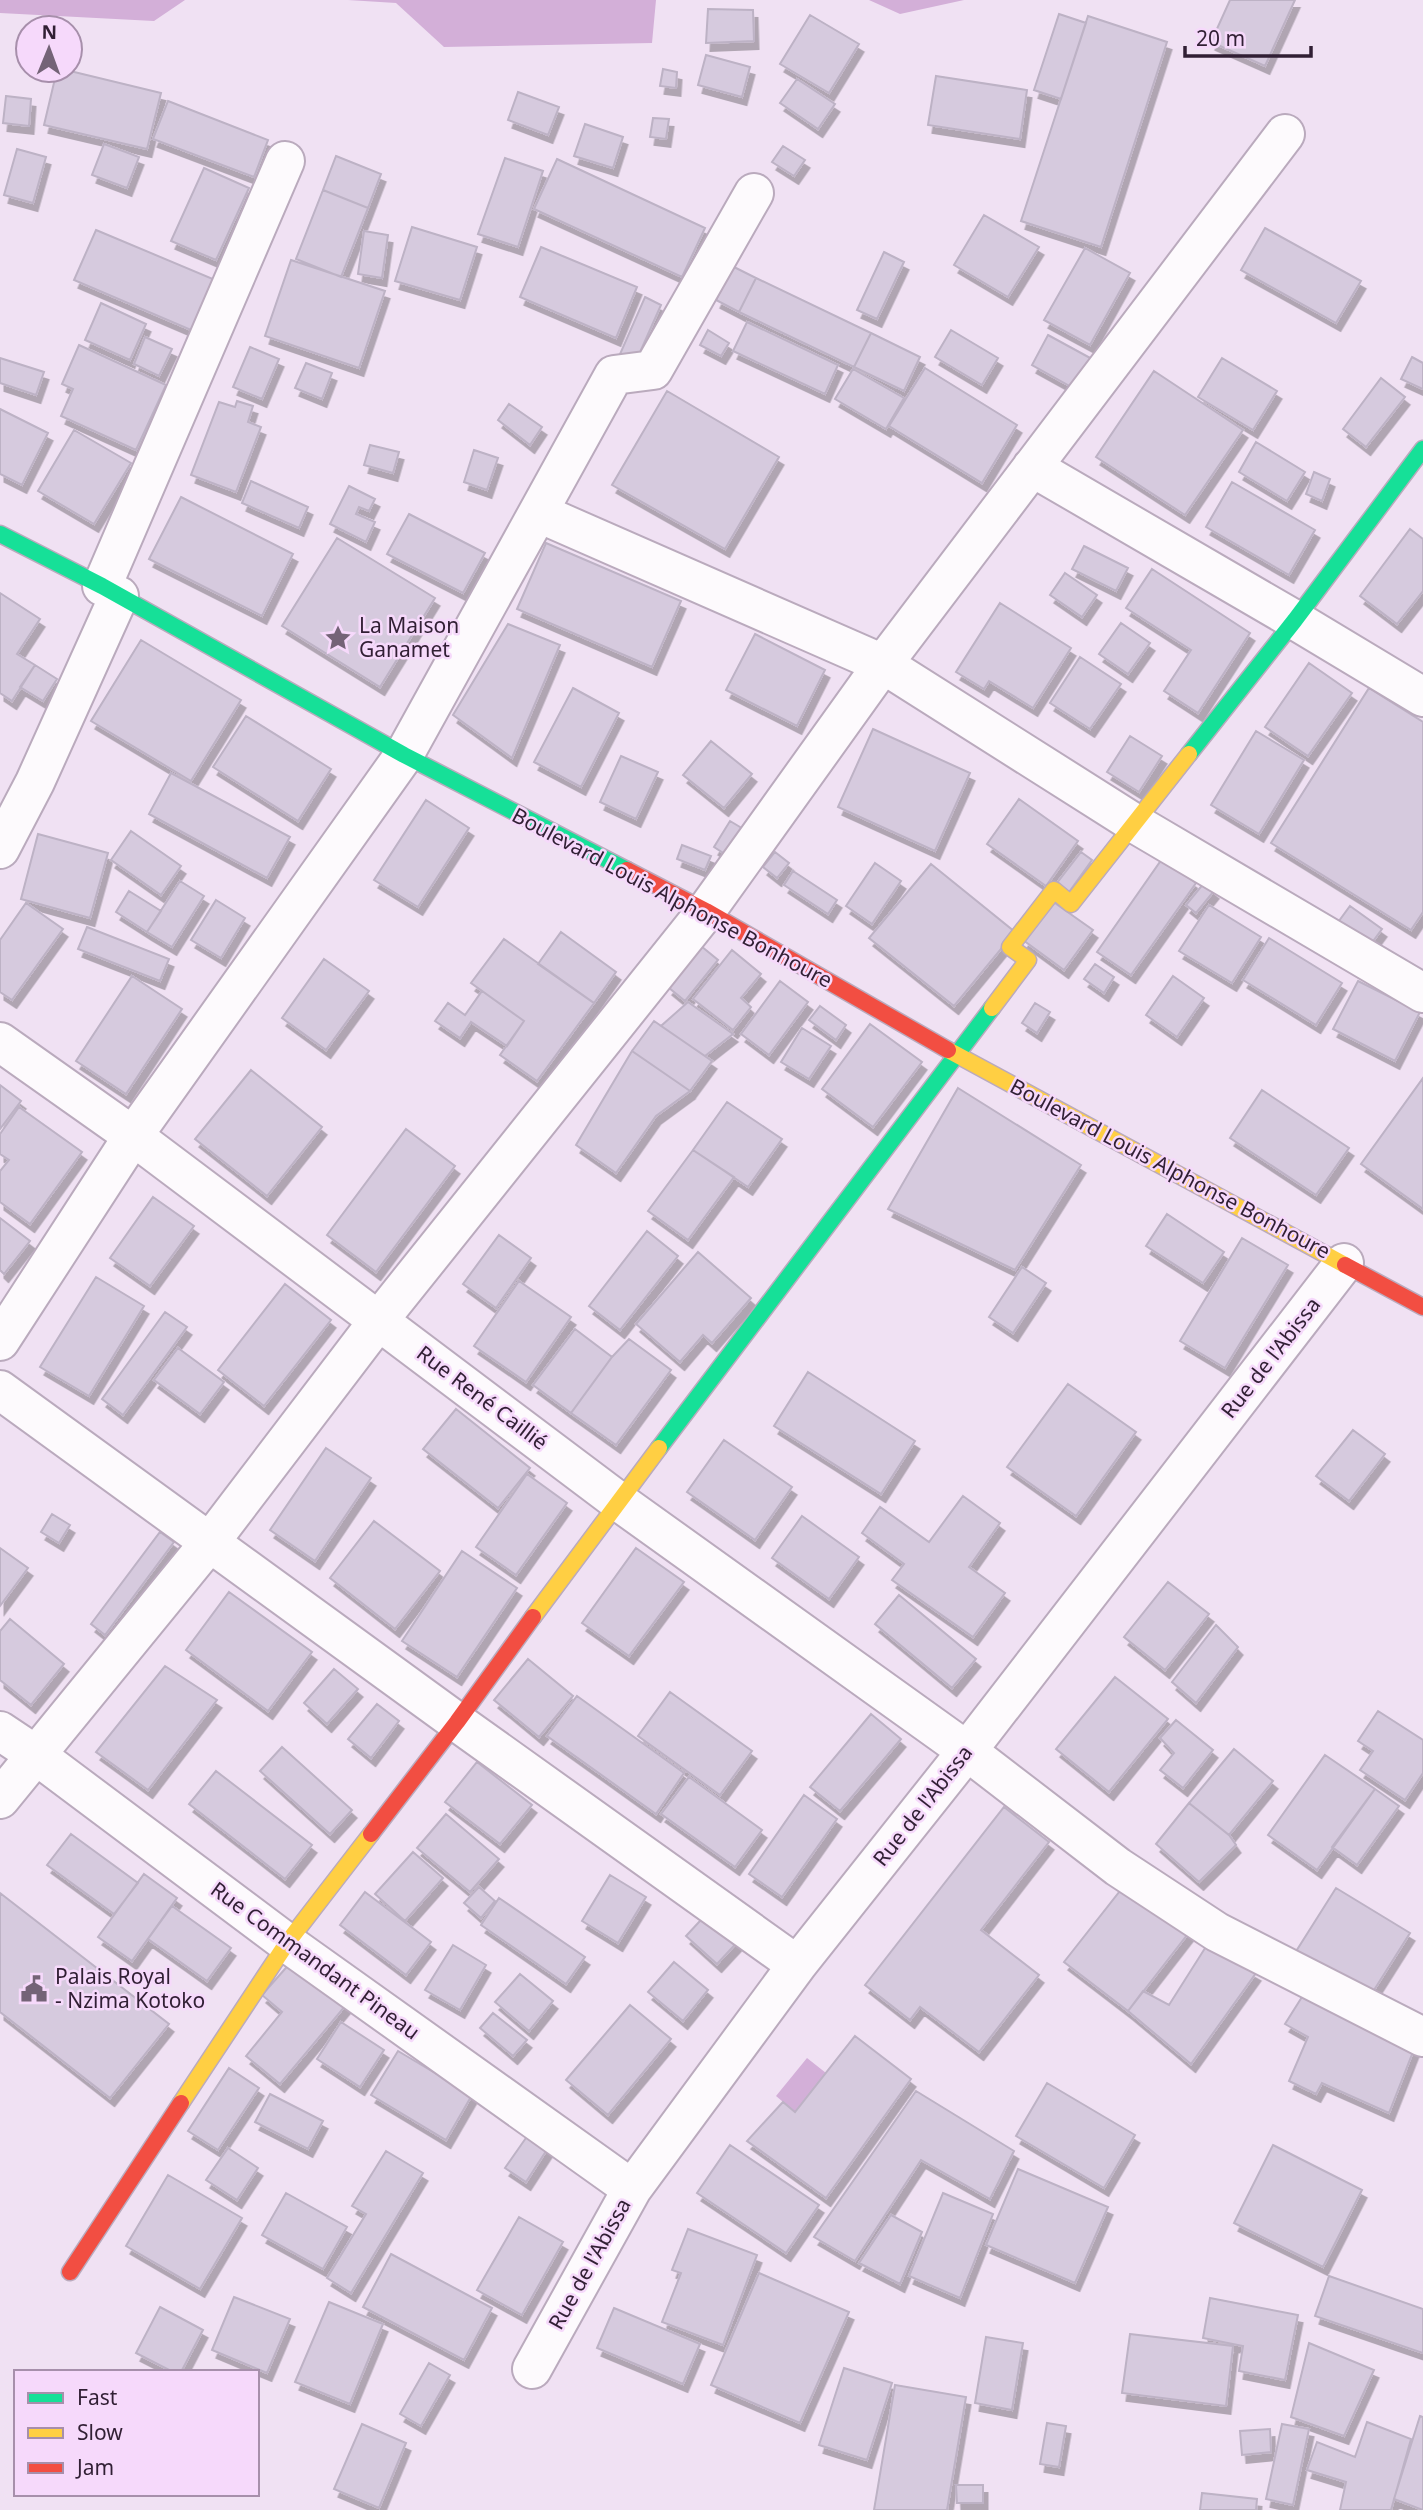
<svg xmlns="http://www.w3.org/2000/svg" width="1423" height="2510" viewBox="0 0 1423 2510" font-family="'Noto Sans',sans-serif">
	<defs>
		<filter id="shadow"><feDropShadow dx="4.5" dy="8" stdDeviation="0" flood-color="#0004"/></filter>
	</defs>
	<rect width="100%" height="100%" fill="#f0e1f3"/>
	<path fill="#d3afd8" d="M0,0H185L154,21L0,13Z
		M348,0H656L652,43L444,47L396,3Z
		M869,0H964L900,14Z
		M807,2058L826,2073L795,2112L776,2096Z"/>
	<path fill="#d6cade" stroke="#bdb2c5" stroke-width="2" filter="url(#shadow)" d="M1230,0H1295L1265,66L1211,42Z
		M708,9L753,10L754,41L706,43Z
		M1059,14L1086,23L1061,99L1034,90Z
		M810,15L859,44L829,93L780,64Z
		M1088,16L1167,42L1101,247L1021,221Z
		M706,55L750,67L742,97L698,85Z
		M663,69L677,72L676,88L660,86Z
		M57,70H66L161,93L147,149L44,125Z
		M936,76L1027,90L1020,139L928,125Z
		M797,79L835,104L818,129L780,103Z
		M518,92L559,107L548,135L508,120Z
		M6,96L31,99L29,126L3,123Z
		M168,101L268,140L254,177L153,139Z
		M653,118L669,119L666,139L650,137Z
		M585,124L623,137L613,168L574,156Z
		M104,144L139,157L127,188L92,175Z
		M783,146L805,160L794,176L772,162Z
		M17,149L46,157L33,203L4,195Z
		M336,156L381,174L368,208L323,190Z
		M505,158L543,171L518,247L478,234Z
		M557,159L705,228L682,277L534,209Z
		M204,168L249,188L216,260L171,241Z
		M323,190L368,208L341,277L296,259Z
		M984,215L1039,247L1008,297L954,265Z
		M412,227L477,247L460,300L395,281Z
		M1265,228L1361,281L1336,323L1241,270Z
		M96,230L220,282L198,333L74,280Z
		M364,231L388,235L382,278L358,274Z
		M541,247L637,287L616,338L520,297Z
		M1085,248L1130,273L1090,345L1044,320Z
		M884,252L904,262L877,319L857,310Z
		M291,260L385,291L359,368L265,336Z
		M732,266L756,278L739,312L716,300Z
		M756,278L871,333L854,367L739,312Z
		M645,297L661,305L633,368L617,361Z
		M101,303L146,324L130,360L85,340Z
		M747,322L838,365L825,394L733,351Z
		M708,330L729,343L721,356L700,345Z
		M951,330L998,358L982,385L935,357Z
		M871,333L920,357L904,391L854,367Z
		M1048,335L1092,359L1075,389L1032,365Z
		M145,337L172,349L159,376L134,364Z
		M79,345L166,385L136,450L61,416L73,389L62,384Z
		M250,347L279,359L262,399L233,387Z
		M1412,357L1423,363V389L1401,379Z
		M0,358L44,372L36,395L0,383Z
		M1222,358L1277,391L1253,430L1198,397Z
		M306,363L332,373L322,399L295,388Z
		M925,368L1017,425L982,483L889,426Z
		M853,369L904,398L886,429L835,399Z
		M1154,371L1243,430L1185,515L1096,457Z
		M1381,378L1405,397L1366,447L1343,429Z
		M667,391L779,457L725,549L612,485Z
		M237,401L253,406L248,422L261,427L236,492L191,475L219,402L235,407Z
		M509,404L542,427L530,445L498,420Z
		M0,409L48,433L22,485L0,474Z
		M74,430L131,463L94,524L38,491Z
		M1256,442L1305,472L1287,501L1239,472Z
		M370,445L399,452L393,473L364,465Z
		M474,450L498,458L487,490L464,482Z
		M1314,472L1330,479L1322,501L1306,494Z
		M251,481L308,507L299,528L242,503Z
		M1232,482L1315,530L1289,575L1206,527Z
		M349,486L375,499L369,511L359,507L356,514L375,522L366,542L330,524Z
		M181,497L293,554L262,616L149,559Z
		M409,514L485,553L463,593L387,554Z
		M1410,529L1423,539V591L1397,624L1360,596Z
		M337,538L435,598L380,687L282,626Z
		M546,543L681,601L652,667L517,609Z
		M1084,546L1128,568L1116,591L1072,569Z
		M1152,569L1250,633L1198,713L1164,691L1191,650L1126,608Z
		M1065,573L1097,595L1082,617L1050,595Z
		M0,593L40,619L17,654L35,665L12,701L0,693Z
		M1000,603L1071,648L1033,708L989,681L984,689L956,672Z
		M1121,623L1150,643L1128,674L1099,654Z
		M508,624L560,645L512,758L453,715Z
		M755,634L825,670L797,726L726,690Z
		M141,640L241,700L191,781L91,721Z
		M1080,657L1121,684L1090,729L1050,703Z
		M1309,663L1352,693L1308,756L1265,727Z
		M35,665L57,679L43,701L20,687Z
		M573,688L619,713L581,787L534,762Z
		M1369,688L1423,722V912L1411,930L1271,843Z
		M246,716L331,769L298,821L213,767Z
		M873,729L970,773L935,851L838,807Z
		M1256,731L1304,760L1259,834L1211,805Z
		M1130,736L1162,756L1139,792L1107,772Z
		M711,741L752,774L724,808L683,775Z
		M621,756L658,772L636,819L600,802Z
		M171,773L290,837L267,878L149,814Z
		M1019,799L1078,841L1046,886L987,844Z
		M426,800L469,828L418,907L374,880Z
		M730,821L745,830L728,856L714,847Z
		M131,831L181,866L161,895L111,860Z
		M38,834L108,853L90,918L21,899Z
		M682,845L711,856L705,870L677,859Z
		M775,852L789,863L777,878L763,867Z
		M1081,852L1092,860L1069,892L1057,883Z
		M1162,859L1196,883L1131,975L1097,952Z
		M875,863L901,881L872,924L846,906Z
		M931,864L1015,932L954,1006L869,938Z
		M793,871L837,900L828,914L784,885Z
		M180,881L204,896L172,947L147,932Z
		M1204,883L1214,891L1196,913L1186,905Z
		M129,891L161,911L147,932L116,912Z
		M216,900L245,918L221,958L191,940Z
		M1052,901L1093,930L1064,970L1023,940Z
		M26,903L63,929L12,1000L0,992V940Z
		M1209,905L1261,937L1232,983L1179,951Z
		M1350,906L1382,929L1368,948L1336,925Z
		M87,927L169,959L160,981L78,949Z
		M561,932L616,972L594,1003L538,964Z
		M1269,938L1342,983L1316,1025L1243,980Z
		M504,939L594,1003L537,1081L500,1055L524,1021L471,983Z
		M701,946L718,960L685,1001L668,987Z
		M732,950L761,974L741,998L751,1007L733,1030L693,999Z
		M324,959L369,991L326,1050L282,1018Z
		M1095,964L1114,977L1104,993L1084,979Z
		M132,976L182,1009L126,1094L76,1061Z
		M1173,976L1204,998L1177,1037L1146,1015Z
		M780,981L808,1002L769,1055L741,1034Z
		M1358,981L1420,1012L1395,1061L1333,1029Z
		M482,991L524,1021L507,1046L471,1022L460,1038L435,1021L448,1003L465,1015Z
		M688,1002L733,1034L705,1056L661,1026Z
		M1035,1003L1050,1012L1037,1033L1022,1023Z
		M820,1006L846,1025L836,1040L809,1020Z
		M654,1021L712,1061L690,1091L632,1051Z
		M870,1024L922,1062L873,1127L822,1089Z
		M802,1028L831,1046L809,1079L781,1062Z
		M632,1051L690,1091L656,1116L616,1173L576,1145Z
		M251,1070L322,1127L267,1196L195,1139Z
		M1423,1078V1209L1361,1164Z
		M0,1085L21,1101L0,1129Z
		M958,1088L1081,1165L1015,1270L888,1209Z
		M1262,1090L1349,1148L1316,1195L1230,1138Z
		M727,1102L782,1139L748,1187L693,1150Z
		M19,1107L82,1152L30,1224L0,1202V1171L9,1160L0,1154V1134Z
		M406,1129L455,1166L376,1272L327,1235Z
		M693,1150L734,1177L688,1240L648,1211Z
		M153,1197L194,1226L150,1286L110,1258Z
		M1167,1214L1224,1252L1203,1283L1146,1246Z
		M0,1218L30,1241L4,1274L0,1270Z
		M647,1231L678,1256L620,1330L589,1306Z
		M499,1235L531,1258L496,1308L463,1284Z
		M1242,1238L1288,1265L1225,1368L1180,1341Z
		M698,1252L751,1298L712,1343L703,1335L680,1362L636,1324Z
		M1022,1267L1046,1283L1013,1333L989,1317Z
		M96,1277L144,1306L89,1396L40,1367Z
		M519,1281L571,1317L526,1382L474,1346Z
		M285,1284L331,1320L264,1406L218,1370Z
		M165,1312L187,1327L123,1415L102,1399Z
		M575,1329L612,1357L571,1413L533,1385Z
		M629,1339L671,1370L616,1445L571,1413L612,1357Z
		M178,1348L224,1382L200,1414L154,1380Z
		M808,1372L915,1441L881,1494L774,1426Z
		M1068,1384L1136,1432L1076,1516L1007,1467Z
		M456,1409L530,1468L498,1508L423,1449Z
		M1353,1430L1385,1454L1349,1501L1316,1476Z
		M724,1440L792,1487L755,1540L687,1492Z
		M326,1448L371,1478L315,1561L270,1530Z
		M527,1474L567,1503L516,1575L476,1547Z
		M963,1496L1000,1523L969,1567L1005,1593L973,1637L892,1580L904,1564L862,1533L880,1507L929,1542Z
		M52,1514L70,1525L59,1543L41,1532Z
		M802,1516L859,1557L829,1599L772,1558Z
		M374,1521L440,1571L395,1629L330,1578Z
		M160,1532L174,1542L105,1635L91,1624Z
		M0,1548L28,1568L0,1606Z
		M636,1548L684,1582L629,1656L582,1623Z
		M462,1551L517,1588L457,1677L402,1641Z
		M1168,1582L1209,1614L1165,1670L1124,1637Z
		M229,1592L312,1652L268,1711L186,1650Z
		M899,1595L976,1659L952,1688L875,1624Z
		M10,1619L64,1664L31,1705L0,1680V1631Z
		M1216,1625L1238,1647L1196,1703L1172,1682Z
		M528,1659L573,1696L539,1737L494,1700Z
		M165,1666L217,1700L148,1790L96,1752Z
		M334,1669L358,1689L327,1724L304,1703Z
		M1115,1677L1168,1719L1109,1792L1056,1749Z
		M670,1692L752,1751L720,1795L638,1736Z
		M577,1696L684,1773L656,1814L547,1736Z
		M377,1704L399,1721L371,1758L348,1739Z
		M1378,1711L1423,1740V1773L1405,1800L1360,1770L1373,1751L1358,1741Z
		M871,1714L901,1739L840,1811L810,1787Z
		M1176,1720L1213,1750L1183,1788L1160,1770L1174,1753L1160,1738Z
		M282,1747L352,1810L330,1834L260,1771Z
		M1234,1749L1273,1781L1229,1835L1189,1803Z
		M1325,1755L1375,1789L1317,1870L1268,1835Z
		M477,1762L532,1805L500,1844L445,1802Z
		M216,1771L312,1845L285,1879L189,1804Z
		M689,1777L762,1830L735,1867L661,1814Z
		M1375,1789L1399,1806L1357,1865L1332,1847Z
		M804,1795L837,1819L782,1897L749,1874Z
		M1189,1803L1229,1835L1236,1845L1199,1882L1156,1844Z
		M1004,1807L1049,1842L981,1930L1039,1975L979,2052L920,2007L910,2020L865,1985Z
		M446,1814L499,1859L470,1892L417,1848Z
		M71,1834L138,1883L114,1914L47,1865Z
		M413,1852L443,1878L405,1921L375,1894Z
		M144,1874L177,1898L132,1961L98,1937Z
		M610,1875L646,1897L618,1943L582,1921Z
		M1131,1877L1194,1926L1128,2011L1064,1962Z
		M479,1887L495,1901L481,1918L464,1903Z
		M1336,1888L1410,1933L1369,1998L1295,1953Z
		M365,1892L431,1942L406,1975L340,1925Z
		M0,1893L169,2024L110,2098L0,2012Z
		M499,1898L585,1957L566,1984L481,1925Z
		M172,1906L231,1948L207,1981L148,1939Z
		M713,1907L743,1936L717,1964L686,1936Z
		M453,1945L486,1965L460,2010L425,1990Z
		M1207,1945L1256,1973L1191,2064L1128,2011L1143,1991L1169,2005Z
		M292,1961L346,2005L280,2084L246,2056L282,2012L262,1995Z
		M674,1962L708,1990L683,2021L648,1992Z
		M520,1974L553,2001L529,2031L495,2002Z
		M1307,1989L1416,2044L1389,2113L1322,2083L1316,2094L1289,2081L1308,2037L1285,2024Z
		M630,2005L671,2039L608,2115L566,2080Z
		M493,2013L527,2040L513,2056L480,2028Z
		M341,2022L384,2050L360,2087L317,2059Z
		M855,2036L911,2079L826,2198L747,2141L783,2102L795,2112Z
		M398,2051L472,2095L446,2140L371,2095Z
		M229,2068L259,2088L218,2150L188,2131Z
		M1047,2083L1135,2135L1104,2188L1016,2136Z
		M916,2091L1014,2151L990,2199L921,2160L855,2261L814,2237Z
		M270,2094L323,2121L308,2149L255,2122Z
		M528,2135L548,2148L526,2182L505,2168Z
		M730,2145L819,2205L786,2253L697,2193Z
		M1273,2145L1362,2190L1323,2267L1234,2223Z
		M228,2148L258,2168L237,2200L206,2180Z
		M386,2151L423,2173L351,2293L327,2278L366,2214L352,2206Z
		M1018,2169L1108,2207L1075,2283L986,2245Z
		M168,2175L242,2218L200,2289L126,2246Z
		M286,2193L347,2227L323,2269L262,2235Z
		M943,2193L993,2214L960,2298L909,2276Z
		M891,2215L922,2232L900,2284L859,2263Z
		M519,2217L563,2242L522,2315L477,2290Z
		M688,2229L757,2255L723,2345L662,2322L681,2273L672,2270Z
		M391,2254L492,2308L464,2360L363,2307Z
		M759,2273L849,2312L800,2423L711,2385Z
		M1329,2276L1423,2309V2353L1315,2316Z
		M234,2297L290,2319L267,2373L212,2350Z
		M1210,2298L1298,2315L1285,2380L1239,2371L1243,2346L1203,2338Z
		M329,2302L383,2324L350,2404L295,2382Z
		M160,2307L203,2330L181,2372H173L136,2353Z
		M614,2308L700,2344L683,2384L597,2348Z
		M1130,2334L1233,2346L1226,2406L1122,2393Z
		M986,2337L1023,2343L1012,2410L975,2403Z
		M1309,2343L1374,2370L1344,2436L1291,2417Z
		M429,2363L450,2375L421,2426L400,2414Z
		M844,2368L892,2383L867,2460L819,2445Z
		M895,2385L966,2397L947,2510H874Z
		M1420,2416L1423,2417V2510L1394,2499Z
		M1367,2422L1411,2439L1391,2510H1340L1346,2482L1307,2470L1317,2442L1355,2457Z
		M1047,2423L1066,2426L1059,2467L1040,2464Z
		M362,2424L406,2443L379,2508L334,2489Z
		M1282,2424L1309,2429L1293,2505L1266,2499Z
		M1270,2429L1271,2452L1242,2455L1240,2431Z
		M956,2485H983V2503H957Z
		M1202,2493L1257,2499L1256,2510H1200Z"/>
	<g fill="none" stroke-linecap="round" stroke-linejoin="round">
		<g stroke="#baaabd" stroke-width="42">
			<path id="street" d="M1032,467L1295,620L1423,697
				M539,513L883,664L1134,823L1423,993
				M102,586L285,161
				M0,849L35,782L119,596
				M0,1042L133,1136L618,1501L967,1751L1118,1867L1217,1932L1423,2037
				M0,1341L133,1136L404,755L614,375L653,370L754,193
				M0,1390L457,1722L797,1965
				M0,1731L36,1755L287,1943L632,2189
				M0,1799L210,1542L379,1320L706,911L883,664L1285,134
				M532,2369L632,2189L797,1965L967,1751L1344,1263"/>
		</g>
		<g stroke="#baaabd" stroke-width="19">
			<path id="fast" d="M0,534L102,586L404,755L627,870
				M1189,754L1295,620L1423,449
				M659,1448L992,1008"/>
		</g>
		<g stroke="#baaabd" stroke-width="19">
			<path id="slow" d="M992,1008L1028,960L1010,947L1054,890L1071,904L1189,754
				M948,1050L1345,1265
				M533,1617L659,1448
				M181,2103L287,1943L371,1834"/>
		</g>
		<g stroke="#baaabd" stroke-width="19">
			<path id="jam" d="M627,870L706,911L948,1050
				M1345,1265L1423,1307
				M371,1834L457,1722L533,1617
				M70,2272L181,2103"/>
		</g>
		<use href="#street" stroke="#fdfafd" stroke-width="38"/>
		<use href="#fast" stroke="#16e098" stroke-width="16"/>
		<use href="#slow" stroke="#ffcf43" stroke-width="16"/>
		<use href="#jam" stroke="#f24e42" stroke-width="16"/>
	</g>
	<defs>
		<g id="sight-bare" transform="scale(2.1)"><path d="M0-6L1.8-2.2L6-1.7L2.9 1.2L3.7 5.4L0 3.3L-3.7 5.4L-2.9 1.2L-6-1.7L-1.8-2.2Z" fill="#746377" stroke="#f6d9fb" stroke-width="2.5" paint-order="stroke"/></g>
		<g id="civic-bare" transform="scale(2.1)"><path d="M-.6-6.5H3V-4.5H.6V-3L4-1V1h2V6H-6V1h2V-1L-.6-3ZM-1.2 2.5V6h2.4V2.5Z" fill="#746377" stroke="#f6d9fb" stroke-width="2.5" paint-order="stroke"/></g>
	</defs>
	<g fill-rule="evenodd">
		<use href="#sight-bare" x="338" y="638"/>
		<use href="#civic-bare" x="34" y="1989"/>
	</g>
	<g text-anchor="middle" stroke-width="5" stroke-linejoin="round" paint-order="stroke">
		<g font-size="21" fill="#311f34" stroke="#f6d9fb" text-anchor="start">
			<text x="359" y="633">La Maison<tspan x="359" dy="24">Ganamet</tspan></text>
			<text x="55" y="1984">Palais Royal<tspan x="55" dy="24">- Nzima Kotoko</tspan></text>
		</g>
		<g font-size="21" fill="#311f34" stroke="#f6d9fb">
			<text transform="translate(672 898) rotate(28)" y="7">Boulevard Louis Alphonse Bonhoure</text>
			<text transform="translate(1170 1169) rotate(28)" y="7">Boulevard Louis Alphonse Bonhoure</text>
			<text transform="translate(1271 1358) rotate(-52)" y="7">Rue de l'Abissa</text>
			<text transform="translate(482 1398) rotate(37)" y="7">Rue René Caillié</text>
			<text transform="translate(923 1806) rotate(-52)" y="7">Rue de l'Abissa</text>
			<text transform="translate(315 1961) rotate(36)" y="7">Rue Commandant Pineau</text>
			<text transform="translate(590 2264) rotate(-61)" y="7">Rue de l'Abissa</text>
		</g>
	</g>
	<rect x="14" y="2370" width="245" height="126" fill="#f6d9fb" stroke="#a78fab" stroke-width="2"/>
	<rect x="28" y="2393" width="35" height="10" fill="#16e098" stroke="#a78fab" stroke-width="2"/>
	<text x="77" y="2405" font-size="21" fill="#311f34">Fast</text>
	<rect x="28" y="2428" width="35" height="10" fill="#ffcf43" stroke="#a78fab" stroke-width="2"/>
	<text x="77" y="2440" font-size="21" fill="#311f34">Slow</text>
	<rect x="28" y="2463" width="35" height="10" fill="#f24e42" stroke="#a78fab" stroke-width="2"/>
	<text x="77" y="2475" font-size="21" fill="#311f34">Jam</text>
	<g transform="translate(49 49) rotate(1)"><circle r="33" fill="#f6d9fb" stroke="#a78fab" stroke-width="2"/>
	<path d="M0-5L12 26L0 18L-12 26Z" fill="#746377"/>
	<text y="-10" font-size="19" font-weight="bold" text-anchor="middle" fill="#311f34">N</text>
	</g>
	<path d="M1185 46v10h126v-10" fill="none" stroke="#311f34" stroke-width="3.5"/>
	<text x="1196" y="46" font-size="21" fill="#311f34" stroke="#f6d9fb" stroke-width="5" paint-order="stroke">20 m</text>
</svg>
